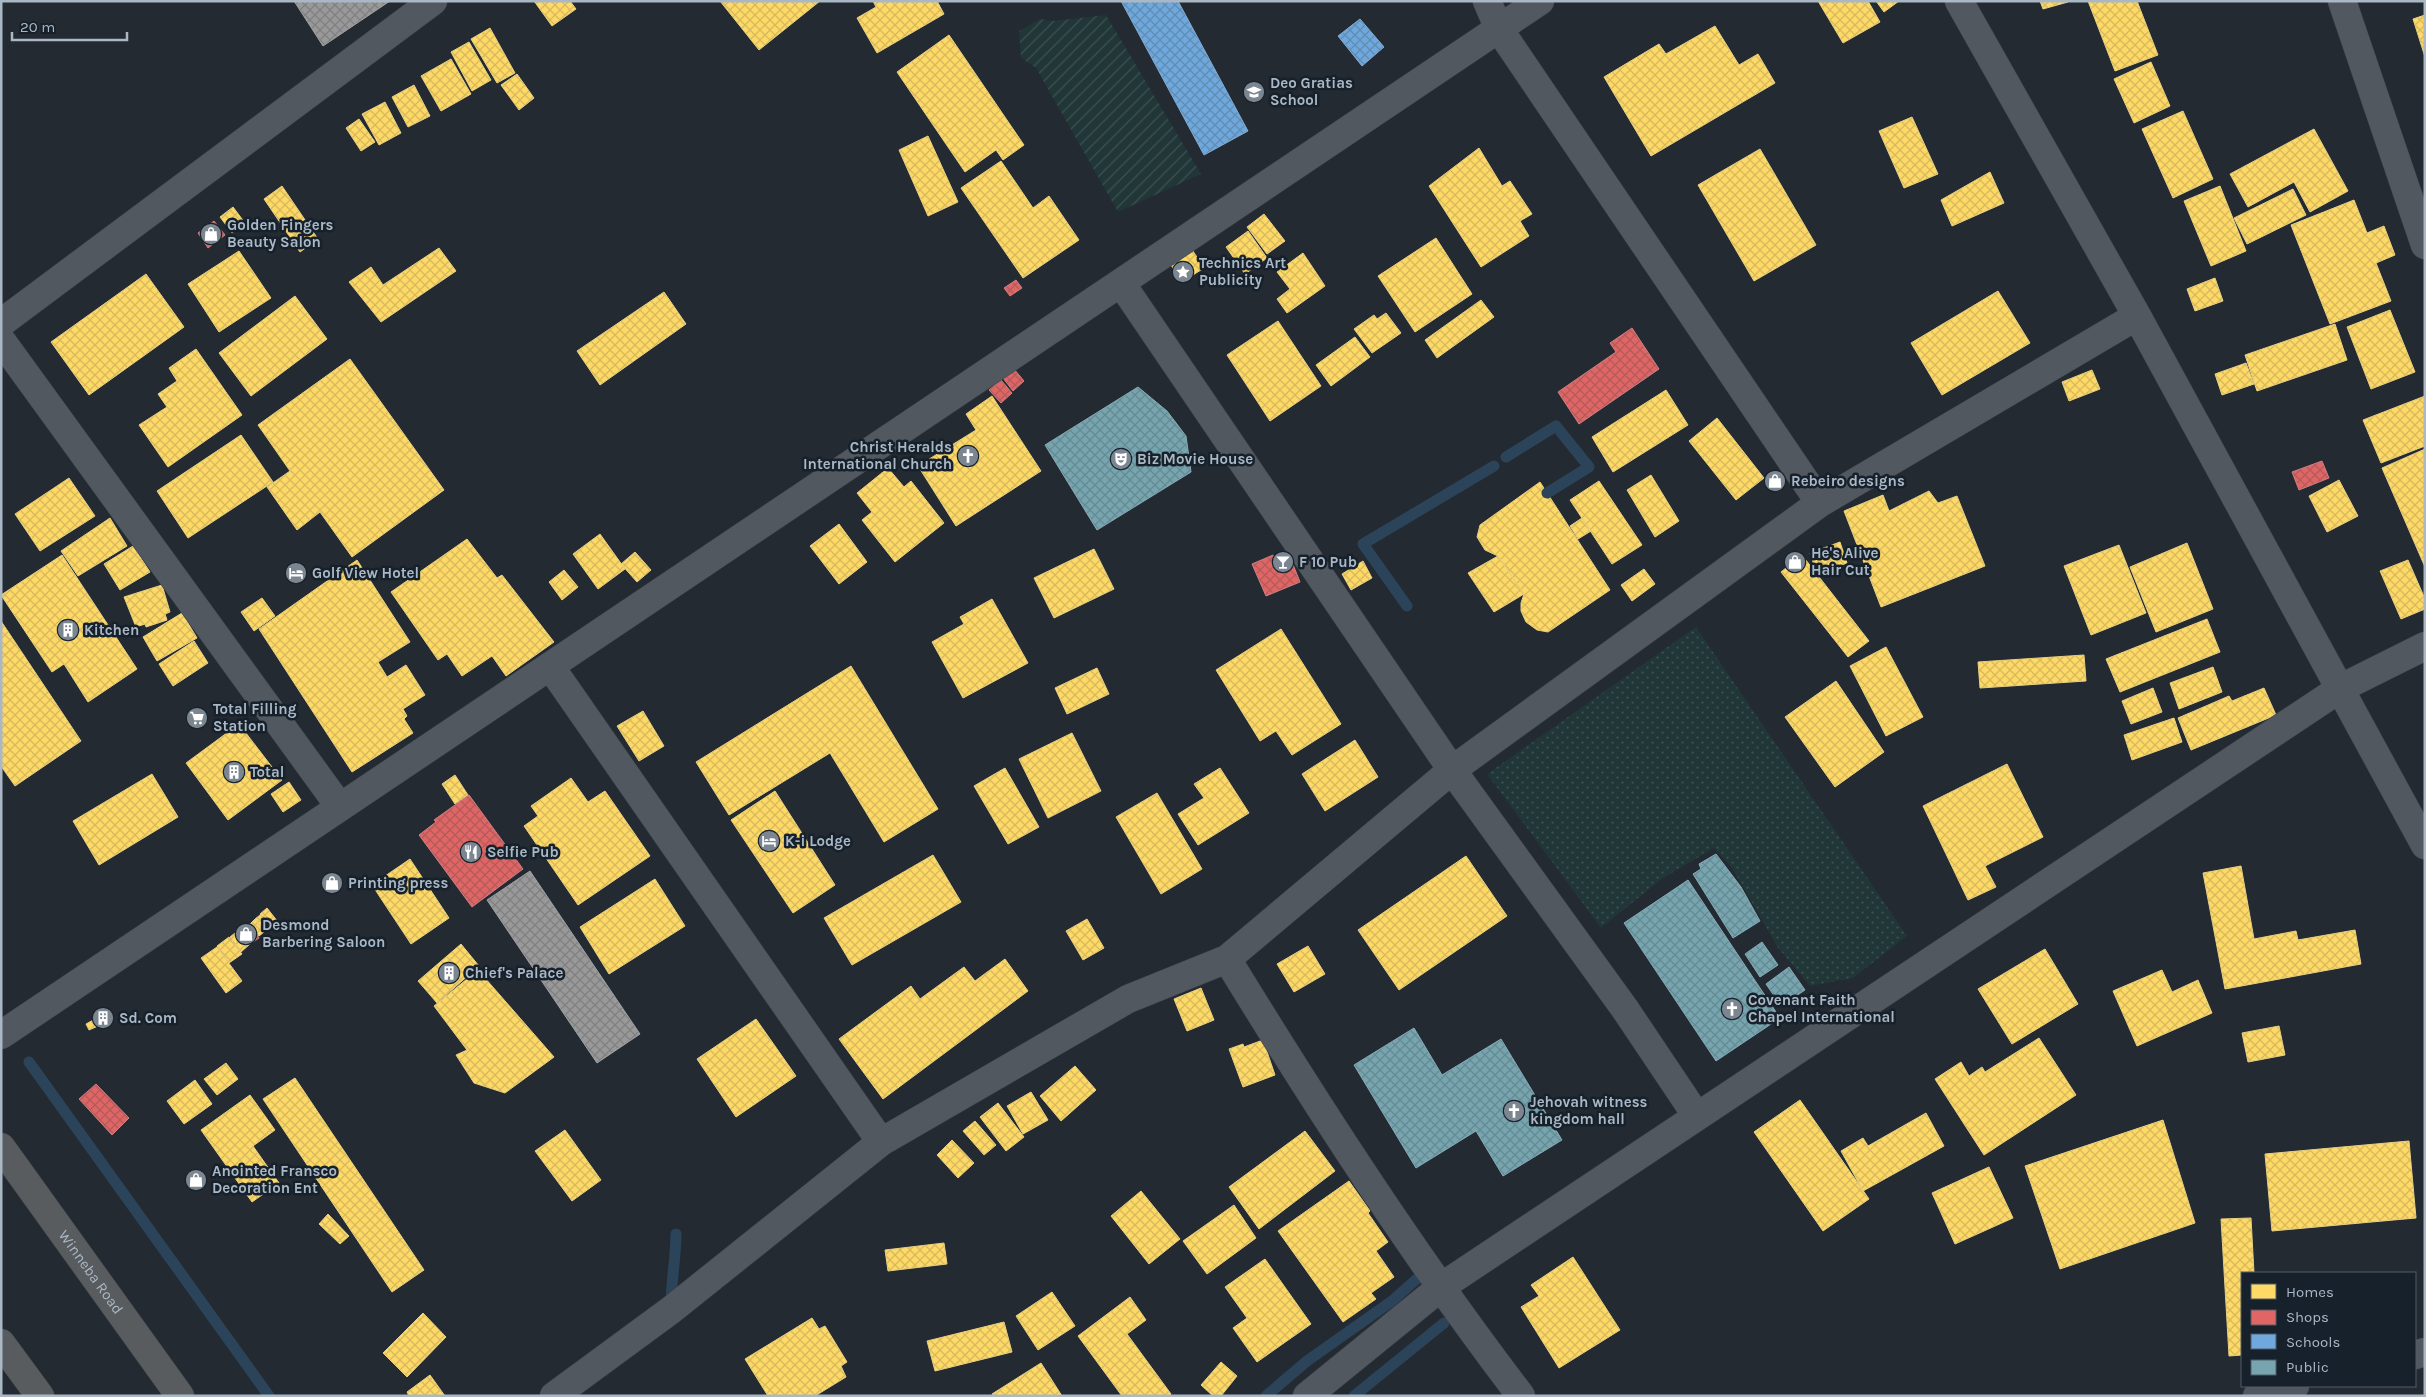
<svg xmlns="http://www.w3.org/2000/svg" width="2426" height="1397" viewBox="0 0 2426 1397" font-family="Karla,sans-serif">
	<defs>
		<pattern id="grass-dots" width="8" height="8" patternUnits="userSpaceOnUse" patternTransform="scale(1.25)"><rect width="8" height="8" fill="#203637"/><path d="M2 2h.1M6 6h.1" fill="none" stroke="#3e5152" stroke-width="1.8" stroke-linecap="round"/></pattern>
		<pattern id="garden-furrows" width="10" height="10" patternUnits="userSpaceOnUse" patternTransform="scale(1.25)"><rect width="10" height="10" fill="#203637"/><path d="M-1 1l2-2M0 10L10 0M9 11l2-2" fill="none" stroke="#3e5152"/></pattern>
		<pattern id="homes-cross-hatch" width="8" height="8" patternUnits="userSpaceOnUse" patternTransform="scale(1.25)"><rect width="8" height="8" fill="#ffd966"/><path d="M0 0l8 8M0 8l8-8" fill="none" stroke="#d6b95d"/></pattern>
		<pattern id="shops-cross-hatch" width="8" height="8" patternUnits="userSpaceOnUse" patternTransform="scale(1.25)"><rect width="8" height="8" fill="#e06666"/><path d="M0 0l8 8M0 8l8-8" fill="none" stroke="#b55a5b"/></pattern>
		<pattern id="schools-cross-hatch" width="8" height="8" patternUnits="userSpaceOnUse" patternTransform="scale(1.25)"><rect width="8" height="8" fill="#6fa8dc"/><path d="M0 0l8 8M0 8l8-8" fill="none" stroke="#608cb4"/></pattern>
		<pattern id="public-cross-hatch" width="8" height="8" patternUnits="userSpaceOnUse" patternTransform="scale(1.25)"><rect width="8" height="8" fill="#76a5af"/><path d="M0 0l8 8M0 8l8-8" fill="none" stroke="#658a92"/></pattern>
		<pattern id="industry-cross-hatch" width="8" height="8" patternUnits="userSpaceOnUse" patternTransform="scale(1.25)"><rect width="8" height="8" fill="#999"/><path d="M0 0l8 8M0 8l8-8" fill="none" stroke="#808082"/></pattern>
	</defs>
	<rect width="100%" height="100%" fill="#232a31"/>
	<path fill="url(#grass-dots)" d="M1696,627L1907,936L1853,978L1810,986L1778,948L1732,868L1714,848L1663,878L1601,928L1487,774Z"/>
	<path fill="url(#garden-furrows)" d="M1106,15L1201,174L1118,212L1036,68L1021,58L1019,31L1040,19L1053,21Z"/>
	<path fill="url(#homes-cross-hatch)" stroke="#e6cf82" d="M534,1H570L576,9L552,26Z
		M720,1H820L759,50Z
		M873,1H937L944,14L877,53L857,18L876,7Z
		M1818,1H1868L1880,22L1843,43Z
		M1876,1H1899L1884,12Z
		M2040,1H2068V2L2043,9Z
		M2088,1H2137L2158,55L2115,71Z
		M2425,15V57L2413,19Z
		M1715,26L1739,65L1758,54L1775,83L1651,156L1604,77L1659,44L1666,54Z
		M490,28L515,73L497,83L471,39Z
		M949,35L1024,145L1003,160L996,150L965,172L897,72Z
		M469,42L491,80L472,91L451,52Z
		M451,59L471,94L441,111L421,76Z
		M2151,62L2170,106L2134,123L2114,79Z
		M517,74L534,98L519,110L501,85Z
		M414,85L430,116L408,127L392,97Z
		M385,102L401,133L379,145L362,114Z
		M2183,111L2213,179L2173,198L2142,129Z
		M1912,117L1938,174L1904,188L1879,131Z
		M359,119L375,142L361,151L346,128Z
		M2314,129L2348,191L2310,212L2294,182L2248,207L2230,174Z
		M928,136L958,202L928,216L899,150Z
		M1479,148L1502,186L1510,181L1532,214L1520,221L1529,236L1481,267L1429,186Z
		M1760,149L1816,245L1754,281L1698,185Z
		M1001,161L1033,208L1049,196L1079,240L1023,278L961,188Z
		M1990,172L2004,203L1952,226L1941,200Z
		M282,186L318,239L300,252L264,199Z
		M2220,186L2246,251L2211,266L2184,201Z
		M2293,189L2306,215L2247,244L2234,218Z
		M2354,200L2367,233L2384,226L2395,255L2376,263L2391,301L2330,324L2291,225Z
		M233,207L245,223L232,233L220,217Z
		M1264,214L1285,241L1267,254L1247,227Z
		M1248,231L1267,258L1245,274L1226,247Z
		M1436,238L1472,294L1415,332L1378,276Z
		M439,248L456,271L381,322L349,282L371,267L383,285Z
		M1191,248L1204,268L1182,282L1169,262Z
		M239,251L271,298L219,332L188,284Z
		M1303,253L1325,286L1287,313L1277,299L1290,289L1277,272Z
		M146,274L184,327L89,395L51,342Z
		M2215,278L2223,301L2195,311L2187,289Z
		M1998,291L2030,343L1942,395L1911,343Z
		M664,292L686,324L600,385L577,351Z
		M295,296L327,339L251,396L219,353Z
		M1481,300L1494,317L1437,358L1425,340Z
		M2390,310L2415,372L2371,389L2347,327Z
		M1386,313L1401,333L1372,353L1354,329L1374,315L1377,319Z
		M1278,321L1321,386L1270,421L1227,355Z
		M2335,324L2347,360L2257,391L2245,355Z
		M1355,337L1370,357L1331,386L1316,365Z
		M196,349L242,415L168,467L139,425L167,407L158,394L177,381L169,368Z
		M350,359L444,490L352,557L320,512L297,530L267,487L290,471L258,425Z
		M2246,363L2254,384L2222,395L2215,374Z
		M2092,370L2100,389L2069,401L2062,382Z
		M1666,390L1688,425L1613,472L1592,437Z
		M992,396L1041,471L956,526L918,466L976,430L966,414Z
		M2425,396V446L2381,463L2363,420Z
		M1717,418L1764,478L1736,500L1689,441Z
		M241,435L273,482L188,538L157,491Z
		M2425,449V567L2382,468Z
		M888,468L904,487L911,481L944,523L895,562L862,520L872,512L857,493Z
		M1651,475L1679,521L1655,537L1627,490Z
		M69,478L95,516L40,551L15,514Z
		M2339,480L2358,516L2327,532L2309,496Z
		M1599,481L1642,545L1612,564L1570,500Z
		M1540,482L1610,590L1548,632L1537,630L1526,622L1521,611V603L1524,594L1498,556L1485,550L1477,537L1480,525Z
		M1929,491L1938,503L1957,496L1985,566L1881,607L1844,511L1883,495L1889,511Z
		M110,518L127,546L78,576L61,551Z
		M1582,518L1591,531L1578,539L1570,526Z
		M839,524L867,562L839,584L810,546Z
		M600,534L625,569L598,589L573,554Z
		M467,539L497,578L502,575L554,642L506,676L492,656L462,676L447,654L438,660L391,592Z
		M1840,542L1847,563L1817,574L1810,553Z
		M2187,543L2213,609L2156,632L2130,567Z
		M2119,545L2146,613L2091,635L2064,566Z
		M133,546L150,572L120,590L104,564Z
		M1094,549L1114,589L1054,618L1034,578Z
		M635,552L651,570L637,582L621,564Z
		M62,555L137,669L88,702L64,664L52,672L1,595Z
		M1802,555L1869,641L1848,657L1781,572Z
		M1498,556L1524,594L1494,612L1468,573Z
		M357,560L410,642L378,662L387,677L406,665L425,695L403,709L407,716L404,719L413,733L352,772L259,629Z
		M2408,560L2425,599V609L2401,619L2380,571Z
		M1363,561L1372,578L1351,590L1342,574Z
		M1644,569L1655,584L1632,601L1621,585Z
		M564,570L578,587L562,600L549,582Z
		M162,585L170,612L165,614L167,620L146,627L145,624L136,627L124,597Z
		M262,598L275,616L254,631L241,612Z
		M992,599L1028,663L963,698L932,642L964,624L960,617Z
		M182,613L197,638L157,661L143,637Z
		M2207,619L2220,652L2120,692L2106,659Z
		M1,621L81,741L15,786L1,766Z
		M1281,629L1341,724L1292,755L1276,731L1260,741L1216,670Z
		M194,641L208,663L173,686L159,664Z
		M1886,647L1923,717L1886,736L1850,666Z
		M2084,655L2086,681L1980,688L1978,662Z
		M851,666L938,809L884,842L830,753L729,815L696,762Z
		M2213,667L2222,692L2179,709L2170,683Z
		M1097,668L1109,694L1067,714L1055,688Z
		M1836,681L1884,752L1835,787L1785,717Z
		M2153,688L2162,712L2131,724L2122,701Z
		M2264,688L2276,715L2191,750L2178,718L2229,696L2232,701Z
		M643,711L664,746L639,761L617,726Z
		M2174,718L2182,742L2132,760L2124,735Z
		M239,724L282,780L228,820L186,763Z
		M1072,733L1101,791L1048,818L1019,759Z
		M1355,740L1378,777L1325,811L1302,774Z
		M2007,764L2043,837L1985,866L1996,887L1968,900L1923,806Z
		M1005,768L1039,827L1008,844L974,786Z
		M1220,768L1249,813L1198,845L1178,814L1204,798L1194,784Z
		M152,774L178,817L99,865L73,821Z
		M455,775L468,795L455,804L442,784Z
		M571,778L588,802L605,791L650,856L578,905L524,826L538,816L531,806Z
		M289,782L301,800L283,812L271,794Z
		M775,791L835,885L793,913L731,820Z
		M1157,793L1202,869L1161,894L1116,817Z
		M933,855L961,902L852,965L824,918Z
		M1466,856L1507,916L1399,990L1358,930Z
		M410,859L449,918L411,944L372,885Z
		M2241,866L2254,939L2296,931L2298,940L2355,930L2361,964L2225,989L2203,873Z
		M655,879L685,926L609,974L580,927Z
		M267,908L278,922L271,927L260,914Z
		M260,915L270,927L265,932L255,919Z
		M255,919L264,932L259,936L250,924Z
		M1087,919L1104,948L1083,960L1066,931Z
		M240,929L250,944L241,952L230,937Z
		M229,937L242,954L229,963L217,946Z
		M461,944L479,966L437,1003L418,981Z
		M1308,946L1325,974L1294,992L1277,964Z
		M217,947L242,981L226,993L201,958Z
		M2045,949L2078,1004L2012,1044L1978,989Z
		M1005,959L1028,991L883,1099L839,1039L911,986L920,999L964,967L975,981Z
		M478,970L554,1057L505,1093L474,1083L456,1055L467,1050L434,1006Z
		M2162,970L2172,992L2198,980L2212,1013L2137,1046L2113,991Z
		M1201,988L1214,1020L1187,1031L1174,999Z
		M106,1011L111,1021L100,1027L95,1015Z
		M95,1019L98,1026L89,1030L86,1024Z
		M756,1019L796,1076L736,1117L697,1059Z
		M2279,1026L2285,1055L2248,1062L2242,1033Z
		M2039,1038L2076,1095L1984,1155L1935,1079L1961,1062L1969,1076L1982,1067L1985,1072Z
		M1263,1040L1275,1075L1243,1087L1229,1049L1243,1044L1244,1047Z
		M226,1063L238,1079L217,1095L204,1079Z
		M1075,1066L1096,1090L1061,1121L1040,1096Z
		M295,1078L424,1270L392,1292L263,1099Z
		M195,1080L212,1104L184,1124L167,1101Z
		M1031,1092L1048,1120L1023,1134L1007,1106Z
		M250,1095L275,1130L253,1146L279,1183L252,1202L201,1130Z
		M1800,1100L1869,1199L1823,1231L1754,1132Z
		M998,1103L1024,1137L1006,1151L980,1117Z
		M1926,1113L1944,1146L1863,1191L1841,1151L1863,1138L1868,1146Z
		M2163,1120L2195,1223L2060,1269L2025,1166Z
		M975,1121L996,1145L984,1155L963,1131Z
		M565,1130L601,1180L572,1201L535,1151Z
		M1305,1131L1335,1171L1259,1229L1229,1187Z
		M952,1140L974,1163L958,1178L937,1155Z
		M2409,1141L2416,1218L2272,1231L2265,1154Z
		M1989,1167L2013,1218L1955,1244L1932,1193Z
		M1349,1181L1370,1211L1368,1213L1388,1242L1376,1251L1394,1277L1371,1293L1376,1299L1343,1322L1278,1231Z
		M1141,1191L1180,1239L1149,1264L1111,1216Z
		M1234,1205L1256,1238L1207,1274L1183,1241Z
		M328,1214L349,1236L340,1244L319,1224Z
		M2251,1218L2254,1273H2242V1355L2229,1356L2221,1219Z
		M944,1243L947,1264L888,1271L885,1250Z
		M1573,1257L1620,1330L1559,1368L1521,1307L1539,1296L1531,1285Z
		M1265,1259L1311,1324L1257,1362L1233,1328L1247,1318L1225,1287Z
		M1052,1292L1075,1326L1038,1350L1016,1316Z
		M1130,1297L1146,1320L1127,1334L1171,1394L1169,1396H1122L1078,1336Z
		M423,1313L446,1337L407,1377L383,1353Z
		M812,1318L819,1329L825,1326L847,1362L841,1366L846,1377L815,1396H768L745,1359Z
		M1004,1322L1012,1352L935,1371L927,1341Z
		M1221,1362L1237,1376L1221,1396H1213L1201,1385Z
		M1041,1363L1062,1396H993L992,1394Z
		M430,1375L445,1396H409L407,1392Z"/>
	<path fill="url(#shops-cross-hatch)" stroke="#d07e82" d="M214,221L225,235L208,248L198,233Z
		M1016,280L1022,288L1010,296L1004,288Z
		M1632,328L1659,369L1579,424L1558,392L1616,352L1610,343Z
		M1014,369L1024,381L1013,391L1003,378Z
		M1001,380L1012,393L1001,403L989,390Z
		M2322,461L2329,478L2299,490L2292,472Z
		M1775,472L1783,485L1775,491L1766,477Z
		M1273,555L1278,568L1292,562L1300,582L1266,596L1252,564Z
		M469,795L523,869L472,907L419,835L436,822L434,820Z
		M250,924L259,938L250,944L241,929Z
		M96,1084L129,1118L112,1135L79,1099Z"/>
	<path fill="url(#schools-cross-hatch)" stroke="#81acd5" d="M1121,1H1178L1248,131L1204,155Z
		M1360,19L1384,47L1362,66L1338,36Z"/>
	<path fill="url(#public-cross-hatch)" stroke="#86aab6" d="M1138,387L1167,411L1186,436L1191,472L1097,530L1045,445Z
		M1716,854L1741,887L1760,921L1733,938L1693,874L1701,869L1699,864Z
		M1688,880L1780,1018L1716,1061L1624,923Z
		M1762,942L1778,965L1760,977L1745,954Z
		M1789,967L1805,990L1781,1006L1766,984Z
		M1414,1028L1442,1075L1501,1039L1562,1140L1503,1176L1476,1131L1416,1168L1354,1065Z"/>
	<path fill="url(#industry-cross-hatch)" stroke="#9ea2a6" d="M294,1H390L323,46Z
		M530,871L640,1034L597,1063L487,900Z"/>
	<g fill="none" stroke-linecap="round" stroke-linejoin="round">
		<path stroke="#2b445a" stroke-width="11" d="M1506,457L1556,426L1589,467L1547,493
			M1407,606L1363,544L1494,466
			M29,1062L269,1396
			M671,1306C671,1281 676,1258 676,1234
			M1266,1396L1307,1361L1392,1301L1419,1277
			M1354,1396L1444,1323"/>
		<g stroke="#40464c" stroke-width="29">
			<path id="minor" d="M1487,1L1499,29L1820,503
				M1959,1L2137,316L2425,845
				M2342,1L2425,245
				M1121,283L1452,770L1625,1009L1692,1109L1703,1112
				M1,323L433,1
				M1,340L340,807
				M550,666L881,1142
				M1227,959C1319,1109 1414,1256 1521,1396
				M1,1035L1540,1
				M2415,1355L2425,1352
				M554,1396L671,1310L881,1142L1128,999L1227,959L1452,770L1820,503L2137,316
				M1307,1396L1441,1287L2341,688L2425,646
				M2257,1396L2295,1386"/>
		</g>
		<g stroke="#3f464d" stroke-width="29">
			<g id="highway">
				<path id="s1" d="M1,1147L180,1396"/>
				<path d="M1,1343L40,1396"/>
			</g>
		</g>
		<use href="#minor" stroke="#525860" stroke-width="28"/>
		<use href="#highway" stroke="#585c5f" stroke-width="28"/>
	</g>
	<defs>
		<g id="school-disc" transform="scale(1.125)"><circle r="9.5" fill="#7b8691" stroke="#16212b"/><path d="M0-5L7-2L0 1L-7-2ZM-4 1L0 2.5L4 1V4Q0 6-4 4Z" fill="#fff"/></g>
		<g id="shop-disc" transform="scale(1.125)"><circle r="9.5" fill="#7b8691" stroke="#16212b"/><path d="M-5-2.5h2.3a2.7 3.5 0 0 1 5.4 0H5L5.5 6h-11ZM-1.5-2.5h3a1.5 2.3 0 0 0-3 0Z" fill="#fff"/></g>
		<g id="sight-disc" transform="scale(1.125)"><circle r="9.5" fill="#7b8691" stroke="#16212b"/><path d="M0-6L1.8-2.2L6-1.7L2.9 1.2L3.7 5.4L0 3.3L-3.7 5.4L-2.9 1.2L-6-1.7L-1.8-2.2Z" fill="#fff"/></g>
		<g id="church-disc" transform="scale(1.125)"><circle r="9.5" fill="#7b8691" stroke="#16212b"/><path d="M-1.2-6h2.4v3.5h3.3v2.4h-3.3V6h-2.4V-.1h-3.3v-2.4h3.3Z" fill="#fff"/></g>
		<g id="theatre-disc" transform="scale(1.125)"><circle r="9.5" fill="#7b8691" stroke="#16212b"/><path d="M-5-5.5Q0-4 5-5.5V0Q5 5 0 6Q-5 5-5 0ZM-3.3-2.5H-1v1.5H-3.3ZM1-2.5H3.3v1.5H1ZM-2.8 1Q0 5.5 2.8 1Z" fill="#fff"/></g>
		<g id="bar-disc" transform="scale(1.125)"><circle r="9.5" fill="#7b8691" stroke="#16212b"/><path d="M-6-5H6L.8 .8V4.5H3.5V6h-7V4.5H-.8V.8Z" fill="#fff"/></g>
		<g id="hotel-disc" transform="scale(1.125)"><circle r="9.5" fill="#7b8691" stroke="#16212b"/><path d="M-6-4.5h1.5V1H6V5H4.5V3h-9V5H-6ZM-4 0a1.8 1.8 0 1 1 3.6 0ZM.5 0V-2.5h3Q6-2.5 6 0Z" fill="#fff"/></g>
		<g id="building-disc" transform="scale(1.125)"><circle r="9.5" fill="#7b8691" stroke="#16212b"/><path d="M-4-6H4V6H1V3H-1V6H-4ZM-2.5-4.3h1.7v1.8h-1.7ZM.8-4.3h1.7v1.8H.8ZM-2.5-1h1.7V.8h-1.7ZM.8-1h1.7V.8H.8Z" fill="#fff"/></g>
		<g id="supermarket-disc" transform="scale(1.125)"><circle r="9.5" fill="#7b8691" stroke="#16212b"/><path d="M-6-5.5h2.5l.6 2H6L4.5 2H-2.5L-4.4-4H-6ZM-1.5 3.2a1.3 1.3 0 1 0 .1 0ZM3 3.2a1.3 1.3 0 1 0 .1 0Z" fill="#fff"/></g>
		<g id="restaurant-disc" transform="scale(1.125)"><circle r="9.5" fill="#7b8691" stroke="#16212b"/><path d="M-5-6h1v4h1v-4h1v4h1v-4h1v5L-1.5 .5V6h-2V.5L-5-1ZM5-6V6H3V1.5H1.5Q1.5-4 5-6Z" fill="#fff"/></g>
	</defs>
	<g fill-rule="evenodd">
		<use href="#school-disc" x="1254" y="92"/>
		<use href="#shop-disc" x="211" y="234"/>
		<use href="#sight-disc" x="1183" y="272"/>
		<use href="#church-disc" x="968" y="456"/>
		<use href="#theatre-disc" x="1121" y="459"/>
		<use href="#shop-disc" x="1775" y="481"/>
		<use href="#bar-disc" x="1283" y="562"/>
		<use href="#shop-disc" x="1795" y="562"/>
		<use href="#hotel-disc" x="296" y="573"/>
		<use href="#building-disc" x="68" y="630"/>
		<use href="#supermarket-disc" x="197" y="718"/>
		<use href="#building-disc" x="234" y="772"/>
		<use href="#hotel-disc" x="769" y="841"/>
		<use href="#restaurant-disc" x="471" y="852"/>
		<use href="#shop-disc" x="332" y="883"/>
		<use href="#shop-disc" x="246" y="934"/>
		<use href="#building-disc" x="449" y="973"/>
		<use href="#church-disc" x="1732" y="1009"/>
		<use href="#building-disc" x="103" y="1018"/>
		<use href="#church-disc" x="1514" y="1111"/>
		<use href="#shop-disc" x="196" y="1180"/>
	</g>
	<g text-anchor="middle" stroke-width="5" stroke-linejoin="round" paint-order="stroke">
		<g font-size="15" font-weight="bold" fill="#aab7c5" stroke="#16212b" text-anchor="start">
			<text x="1270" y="88">Deo Gratias<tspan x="1270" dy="17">School</tspan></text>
			<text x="227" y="230">Golden Fingers<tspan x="227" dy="17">Beauty Salon</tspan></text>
			<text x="1199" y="268">Technics Art<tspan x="1199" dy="17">Publicity</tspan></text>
			<text x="952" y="452" text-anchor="end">Christ Heralds<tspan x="952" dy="17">International Church</tspan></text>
			<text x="1137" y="464">Biz Movie House</text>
			<text x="1791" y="486">Rebeiro designs</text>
			<text x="1811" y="558">He's Alive<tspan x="1811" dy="17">Hair Cut</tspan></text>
			<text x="1299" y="567">F 10 Pub</text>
			<text x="312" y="578">Golf View Hotel</text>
			<text x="84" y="635">Kitchen</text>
			<text x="213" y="714">Total Filling<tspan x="213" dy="17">Station</tspan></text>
			<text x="250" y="777">Total</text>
			<text x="785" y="846">K-i Lodge</text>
			<text x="487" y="857">Selfie Pub</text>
			<text x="348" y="888">Printing press</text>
			<text x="262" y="930">Desmond<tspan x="262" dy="17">Barbering Saloon</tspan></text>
			<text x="465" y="978">Chief's Palace</text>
			<text x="1748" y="1005">Covenant Faith<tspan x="1748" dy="17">Chapel International</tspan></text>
			<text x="119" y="1023">Sd. Com</text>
			<text x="1530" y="1107">Jehovah witness<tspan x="1530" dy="17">kingdom hall</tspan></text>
			<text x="212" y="1176">Anointed Fransco<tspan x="212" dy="17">Decoration Ent</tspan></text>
		</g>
		<g font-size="15" fill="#aab7c5" stroke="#16212b">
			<text dy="5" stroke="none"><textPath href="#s1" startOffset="154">Winneba Road</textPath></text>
		</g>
	</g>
	<rect width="2426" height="1397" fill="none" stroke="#aab7c5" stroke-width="5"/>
	<rect x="2241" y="1272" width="175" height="115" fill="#16212b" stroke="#515d69"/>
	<rect x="2251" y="1284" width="25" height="15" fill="#ffd966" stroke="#515d69"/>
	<text x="2286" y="1297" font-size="15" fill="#aab7c5">Homes</text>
	<rect x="2251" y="1310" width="25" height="15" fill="#e06666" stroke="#515d69"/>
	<text x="2286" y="1322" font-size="15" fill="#aab7c5">Shops</text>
	<rect x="2251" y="1334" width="25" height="15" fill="#6fa8dc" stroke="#515d69"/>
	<text x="2286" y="1347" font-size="15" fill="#aab7c5">Schools</text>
	<rect x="2251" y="1360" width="25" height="15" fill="#76a5af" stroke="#515d69"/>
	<text x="2286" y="1372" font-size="15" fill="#aab7c5">Public</text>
	<path d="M12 32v8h115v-8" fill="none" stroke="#aab7c5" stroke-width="2.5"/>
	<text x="20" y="32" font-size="15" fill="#aab7c5" stroke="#16212b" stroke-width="4" paint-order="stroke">20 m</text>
</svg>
